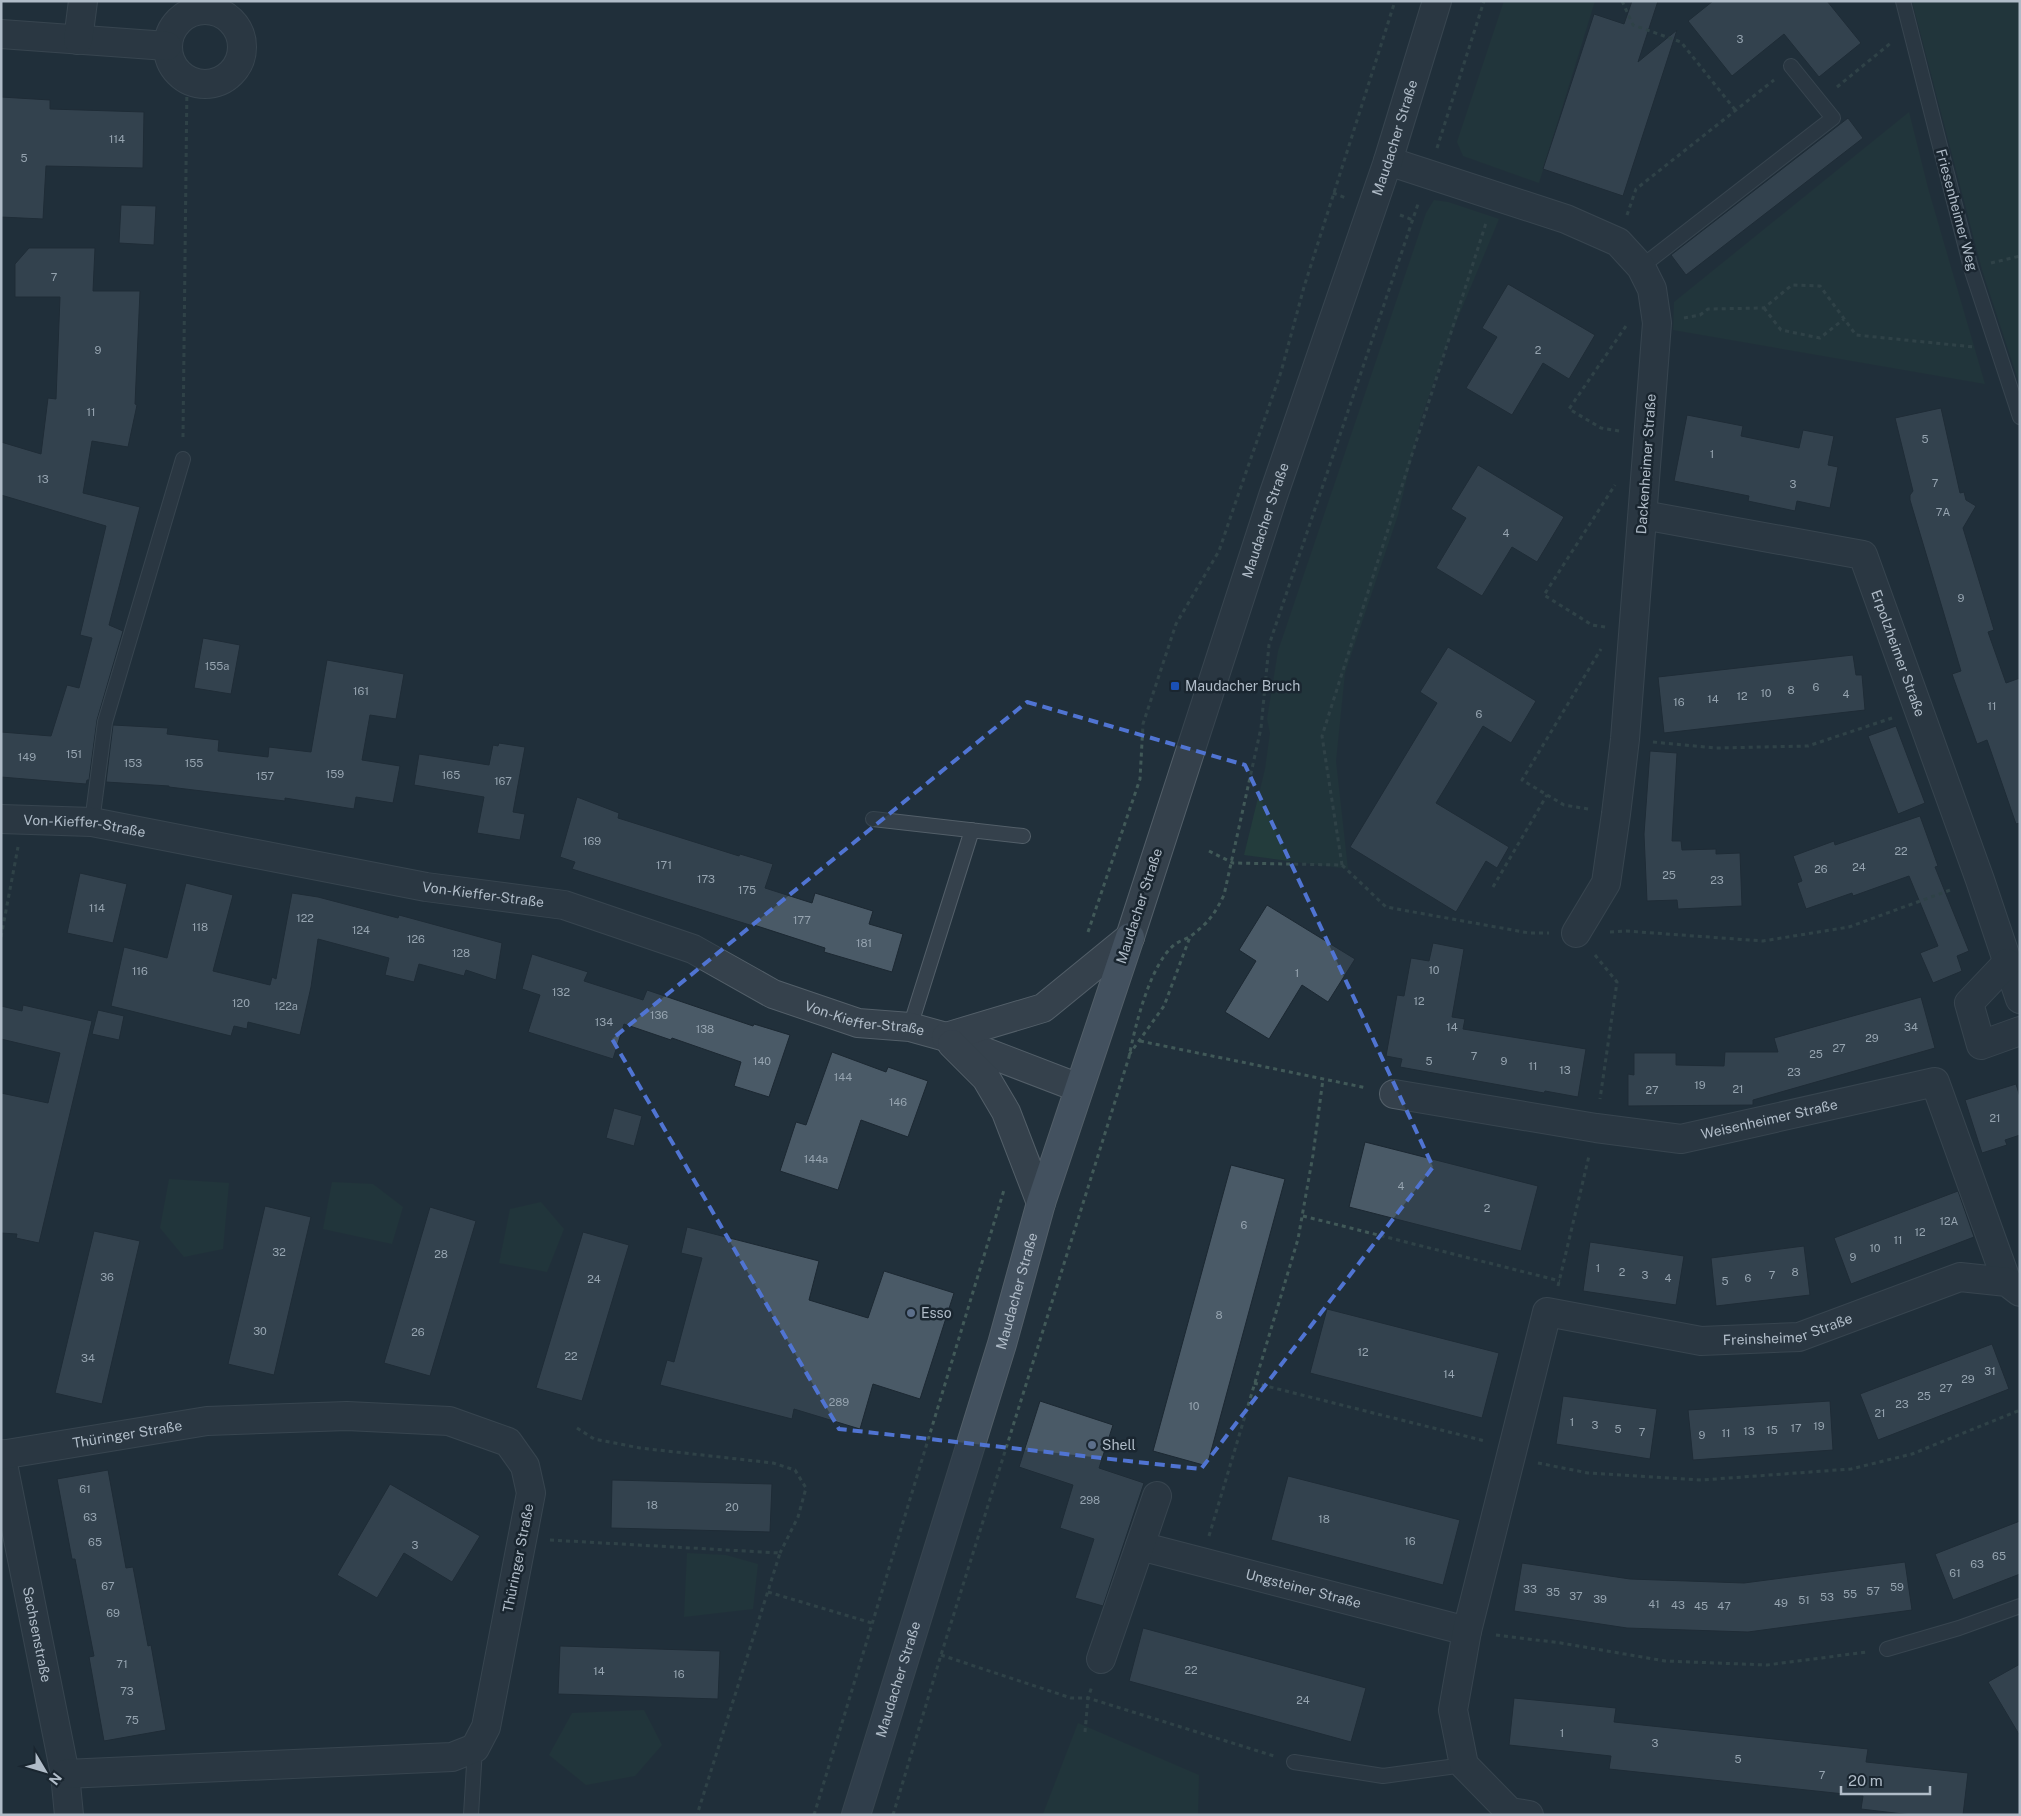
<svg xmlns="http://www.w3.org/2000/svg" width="2021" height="1816" viewBox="0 0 2021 1816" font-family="'Public Sans',sans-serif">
	<rect width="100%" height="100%" fill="#21303b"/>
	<path fill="#233c3c" d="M1504,1H1595L1539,183L1463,156L1457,142Z
		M1912,1H2020V386L1982,270Z
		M1909,112L1928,188L1985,384L1673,330L1674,302Z
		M1434,200L1448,202L1499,219L1447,344L1421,419L1398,515L1345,673L1336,761L1348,869L1244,855L1265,769L1270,733L1267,719L1278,651L1426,213Z
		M169,1179L229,1183L223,1249L184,1257L160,1228Z
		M332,1182L373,1184L403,1207L392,1244L323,1229Z
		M541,1202L564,1229L547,1272L499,1263L510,1209Z
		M687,1553L726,1555L758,1564L753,1609L684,1617Z
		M644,1710L662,1745L635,1776L586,1785L549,1755L572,1713Z
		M1078,1723L1199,1775L1198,1815L1043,1814Z"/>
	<path fill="#4a5a67" stroke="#1c2832" d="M1632,1H1658L1638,62L1677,30L1623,196L1543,169L1594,14L1624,24Z
		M1713,1H1827L1861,43L1819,77L1784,34L1732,76L1688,21Z
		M1,97L50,100V109L144,112L143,168L46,166L43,219L1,217Z
		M1848,118L1863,138L1686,275L1671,255Z
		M121,205L156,206L154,245L119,243Z
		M29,248H95L93,291H140L135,404L137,405L128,447L92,441L83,493L140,507L109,625L123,631L97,720L89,780H87L86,784L1,777V732L51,736L67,685L79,688L92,638L80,635L106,526L1,495V442L41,454L48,398L56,399L60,297H15V264Z
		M1508,284L1595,335L1569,379L1543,363L1512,415L1466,388L1497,337L1482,328Z
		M1941,408L1960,493L1964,492L1966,500L1976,506L1963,528L1994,630L1988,632L2006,683L2020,678V823L2016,824L1987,740L1977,744L1952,674L1961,671L1910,500V495L1913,491L1895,418Z
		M1687,415L1743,426L1741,436L1799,448L1803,430L1834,436L1828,465L1838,467L1830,508L1797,501L1795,511L1748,501L1749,496L1674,481Z
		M1478,465L1564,517L1537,562L1512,547L1482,596L1436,568L1466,518L1451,509Z
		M203,638L240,645L231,694L194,688Z
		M1448,647L1536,701L1511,743L1483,726L1436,803L1509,847L1497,868L1486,861L1456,912L1350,847L1437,703L1420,692Z
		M1853,655L1856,675H1862L1865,710L1664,733L1658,677Z
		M327,660L404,674L396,719L370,715L362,760L400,766L393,803L356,797L354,809L285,798V801L169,787V786L106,782L113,725L168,728L167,734L219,740L218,751L268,757L269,747L311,752Z
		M1896,726L1925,803L1898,814L1868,736Z
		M499,743L525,747L513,812L525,814L520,840L477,833L484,797L414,785L419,754L489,765L493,745L498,746Z
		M1650,751L1677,753L1672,841H1681L1682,850L1716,849V854L1740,853L1742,906L1678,909L1677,900L1647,901L1644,834Z
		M577,797L619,813L618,818L739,856L740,854L773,864L765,888L812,903L815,893L873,911L869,924L903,934L892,972L824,952L825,948L754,925L753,926L572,869L575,862L560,857Z
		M1920,816L1938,866L1935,867L1969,951L1957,956L1962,971L1933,983L1920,953L1938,946L1909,876L1853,896L1852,893L1806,909L1797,883L1802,881L1793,856L1834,841L1835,845Z
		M80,873L127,884L113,943L67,933Z
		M186,883L233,895L213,971L270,985L272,977L276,979L292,893L318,897L398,918L399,915L502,943L496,980L466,970L464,976L419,964L414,982L385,975L389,958L318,939L311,987L300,1035L248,1022L247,1029L234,1026L231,1036L111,1006L124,947L167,958Z
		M1267,905L1355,959L1328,1002L1302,985L1269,1039L1225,1012L1256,961L1239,950Z
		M1433,943L1464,949L1452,1017L1465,1019L1463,1029L1586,1049L1578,1097L1545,1091L1544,1093L1400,1067L1402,1059L1386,1056L1397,995L1404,996L1411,958L1429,961Z
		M532,954L588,972L584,981L643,1000L647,990L753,1026L754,1024L790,1035L769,1097L734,1086L741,1062L672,1038L671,1040L624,1024L613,1059L528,1032L540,995L522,989Z
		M1921,997L1935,1048L1753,1100V1105L1628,1106V1074L1634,1075V1053H1676V1065L1724,1066L1725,1052H1778L1774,1038Z
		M23,1005L92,1021L39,1243L16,1238L17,1234L1,1233V1093L48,1103L60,1053L1,1039V1006L22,1011Z
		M98,1010L124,1016L119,1040L92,1034Z
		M832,1052L886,1072L888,1067L928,1081L908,1137L861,1120L838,1190L780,1171L796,1122L806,1125Z
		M2016,1084L2020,1097V1135L2005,1140L2007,1145L1982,1153L1965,1100Z
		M614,1108L642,1116L634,1146L606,1138Z
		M1365,1142L1538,1186L1521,1251L1349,1207Z
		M1231,1165L1285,1179L1207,1466L1153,1451Z
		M1958,1191L1974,1237L1851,1284L1834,1238Z
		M265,1206L311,1217L274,1375L228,1364Z
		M430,1207L476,1221L430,1376L384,1363Z
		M687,1227L819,1261L809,1300L868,1318L884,1271L954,1293L920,1399L873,1384L860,1429L794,1409L792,1419L660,1385L667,1360L674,1362L702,1258L681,1253Z
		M94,1231L140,1241L102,1404L55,1393Z
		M583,1232L629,1245L582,1401L536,1388Z
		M1590,1242L1684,1256L1676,1305L1583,1291Z
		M1804,1246L1810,1295L1716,1306L1711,1258Z
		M1327,1309L1499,1353L1482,1418L1310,1373Z
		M1992,1344L2009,1389L1878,1440L1860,1394Z
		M1563,1396L1657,1409L1650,1459L1556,1444Z
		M1040,1401L1113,1425L1099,1468L1144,1483L1103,1606L1075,1598L1094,1539L1060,1528L1073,1485L1019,1467Z
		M1830,1401L1833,1450L1693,1460L1688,1410Z
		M108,1470L126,1568L133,1567L148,1646L151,1645L166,1730L104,1741L89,1657L94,1656L75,1559H72L57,1479Z
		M1288,1476L1460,1520L1443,1585L1271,1540Z
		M612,1480L772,1484L770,1532L611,1528Z
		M390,1484L480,1536L452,1582L404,1553L377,1598L337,1575Z
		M2020,1521V1574L1953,1600L1935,1554Z
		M1905,1562L1912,1610L1748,1632L1627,1628L1514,1611L1522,1563L1630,1579L1744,1583Z
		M1143,1628L1366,1688L1351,1742L1129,1681Z
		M560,1646L720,1651L718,1699L558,1694Z
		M2020,1664V1736L1988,1682Z
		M1514,1698L1616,1708L1614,1722L1868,1749L1866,1762L1968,1773L1963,1815H1912L1861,1809L1863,1796L1609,1769L1611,1756L1509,1745Z"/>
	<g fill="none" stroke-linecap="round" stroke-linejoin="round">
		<g stroke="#535f69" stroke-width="16">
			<path id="service" d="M1903,1L1971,268L2020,417
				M1641,267L1833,118L1791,66
				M873,819L1023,836
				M92,822L105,722L183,459
				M910,1027L972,830
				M1887,1649L1959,1628L2020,1606
				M1294,1762L1383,1776L1464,1765
				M471,1815L475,1748"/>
		</g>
		<g stroke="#535f69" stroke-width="30">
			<g id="minor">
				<circle cx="205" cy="47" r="37"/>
				<path d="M1,34L167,46"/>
				<path d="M78,40L83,1"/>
				<path d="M1388,161L1566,219L1618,242L1641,267L1652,289L1657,323L1625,739L1616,814L1606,883L1576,933"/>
				<path id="s1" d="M1643,515L1863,555L1980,880L2020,999"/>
				<path id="s2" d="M1,819L92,822L426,887L564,905L693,949L773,994L858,1023L910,1027L946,1037L1079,1088"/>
				<path d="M2007,963L1969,1003L1981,1045L2020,1031"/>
				<path d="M946,1037L1043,1008L1130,937"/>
				<path d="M952,1044L986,1078L1006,1112L1041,1203"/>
				<path id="s3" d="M1394,1094L1596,1128L1681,1139L1935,1082L2007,1282"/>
				<path id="s4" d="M1,1454L65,1774L69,1815"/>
				<path id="s5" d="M1,1455L207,1421L347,1416L449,1421L508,1442L525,1466L531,1493L486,1727L475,1748L452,1757L65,1774"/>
				<path id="s6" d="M1140,1546L1467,1631"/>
				<path d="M1101,1659L1157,1496"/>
				<path id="s7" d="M1529,1815L1510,1812L1464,1765L1453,1710L1467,1631L1547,1312L1701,1341L1799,1337L1960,1277L2007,1282L2020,1292"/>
			</g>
		</g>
		<g stroke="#535f69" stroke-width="30">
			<g id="tertiary">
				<path id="s8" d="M1130,937L1273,496L1388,161L1437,1"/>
			</g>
		</g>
		<g stroke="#535f69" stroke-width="30">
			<g id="secondary">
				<path id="s9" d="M856,1815L1002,1344L1041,1203L1130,937"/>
			</g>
		</g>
		<path stroke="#415958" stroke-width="3" stroke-dasharray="4 4" stroke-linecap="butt" d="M1622,1L1633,25L1681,42L1736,111
			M1837,87L1892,42
			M1437,148L1484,1
			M1333,193L1346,198
			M1400,215L1413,220
			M1627,215L1636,189L1774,80
			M1991,263L2020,256
			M1764,308L1781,330L1820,338L1844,319
			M1684,318L1700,315L1708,309L1764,308L1792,285L1820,286L1856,335L1974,347
			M1619,431L1601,428L1569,409L1626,326
			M183,437L187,80
			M1605,627L1592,625L1544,595L1615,485
			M1653,742L1716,748L1808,746L1892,718
			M1588,809L1564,805L1522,780L1601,649
			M1209,851L1233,863L1342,865L1386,907L1529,933H1549
			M1342,865L1322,736L1486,223
			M1493,887L1547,795
			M1088,932L1140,779L1143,724L1176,624L1219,551L1235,504L1281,372L1304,287L1395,1
			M1610,932L1626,931L1763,941L1849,927L1953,889
			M1,937L18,847
			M1595,955L1617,982L1600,1099
			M1140,1041L1367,1088
			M1129,1055L1164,1006L1190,937
			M1303,1216L1560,1281
			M1558,1286L1589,1156
			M1254,1383L1485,1441
			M577,1428L594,1439L640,1448L773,1463L795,1470L806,1488L798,1517L780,1553
			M1538,1463L1588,1473L1702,1480L1851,1469L1912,1454L2020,1410
			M1209,1536L1298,1239L1313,1155L1323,1079
			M550,1540L780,1553L697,1815
			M768,1592L872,1623
			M1496,1635L1561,1643L1665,1661L1767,1665L1867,1652
			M941,1655L1071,1698H1088L1274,1756
			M1085,1732L1088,1698L1092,1686
			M814,1815L1004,1190
			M893,1815L941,1655L1129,1057C1135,1026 1150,965 1174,945C1179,941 1186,939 1191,936C1209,922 1214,915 1224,895L1261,728L1269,645L1419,201"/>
		<use href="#service" stroke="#35414c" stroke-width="14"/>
		<use href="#minor" stroke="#35414c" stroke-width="28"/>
		<use href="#tertiary" stroke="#35414c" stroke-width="28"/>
		<use href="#secondary" stroke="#43515f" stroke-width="28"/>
	</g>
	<path d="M0 0H2021V1816H0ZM1027,702L1245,765L1433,1167L1201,1469L839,1429L612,1039Z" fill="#21303b" fill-opacity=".55" fill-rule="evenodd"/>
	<path fill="none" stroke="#5074d2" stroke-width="4" stroke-dasharray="10 6" stroke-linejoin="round" d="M1027,702L1245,765L1433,1167L1201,1469L839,1429L612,1039Z"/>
	<rect fill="#1a4fb4" stroke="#1a2630" stroke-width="2" x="1170" y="681" width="10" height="10" rx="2.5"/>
	<g fill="#5c6f8a" stroke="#1a2630" stroke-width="2">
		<circle cx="911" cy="1313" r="5"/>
		<circle cx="1092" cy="1445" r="5"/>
	</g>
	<g text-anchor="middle" stroke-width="5" stroke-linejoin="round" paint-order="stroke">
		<g font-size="11" fill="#96a4b0">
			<text x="1740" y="43">3</text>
			<text x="117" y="143">114</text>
			<text x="24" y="162">5</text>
			<text x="54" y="281">7</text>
			<text x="98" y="354">9</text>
			<text x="1538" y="354">2</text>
			<text x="91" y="416">11</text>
			<text x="1925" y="443">5</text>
			<text x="1712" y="458">1</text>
			<text x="43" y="483">13</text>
			<text x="1935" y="487">7</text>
			<text x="1793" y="488">3</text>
			<text x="1943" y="516">7A</text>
			<text x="1506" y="537">4</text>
			<text x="1961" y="602">9</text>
			<text x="217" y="670">155a</text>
			<text x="1816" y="691">6</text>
			<text x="1791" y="694">8</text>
			<text x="361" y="695">161</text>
			<text x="1766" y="697">10</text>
			<text x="1846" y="698">4</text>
			<text x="1742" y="700">12</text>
			<text x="1713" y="703">14</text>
			<text x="1679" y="706">16</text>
			<text x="1992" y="710">11</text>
			<text x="1479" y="718">6</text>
			<text x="74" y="758">151</text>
			<text x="27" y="761">149</text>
			<text x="133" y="767">153</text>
			<text x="194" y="767">155</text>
			<text x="335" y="778">159</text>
			<text x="451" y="779">165</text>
			<text x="265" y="780">157</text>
			<text x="503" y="785">167</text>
			<text x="592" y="845">169</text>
			<text x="1901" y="855">22</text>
			<text x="664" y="869">171</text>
			<text x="1859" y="871">24</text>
			<text x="1821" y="873">26</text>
			<text x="1669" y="879">25</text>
			<text x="706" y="883">173</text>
			<text x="1717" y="884">23</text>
			<text x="747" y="894">175</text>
			<text x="97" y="912">114</text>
			<text x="305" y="922">122</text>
			<text x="802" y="924">177</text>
			<text x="200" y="931">118</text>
			<text x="361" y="934">124</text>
			<text x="416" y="943">126</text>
			<text x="864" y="947">181</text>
			<text x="461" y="957">128</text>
			<text x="1434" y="974">10</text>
			<text x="140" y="975">116</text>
			<text x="1297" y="977">1</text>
			<text x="561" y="996">132</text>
			<text x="1419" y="1005">12</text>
			<text x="241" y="1007">120</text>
			<text x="286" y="1010">122a</text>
			<text x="659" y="1019">136</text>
			<text x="604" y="1026">134</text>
			<text x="1452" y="1031">14</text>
			<text x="1911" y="1031">34</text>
			<text x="705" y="1033">138</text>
			<text x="1872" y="1042">29</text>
			<text x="1839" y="1052">27</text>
			<text x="1816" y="1058">25</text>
			<text x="1474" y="1060">7</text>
			<text x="762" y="1065">140</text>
			<text x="1429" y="1065">5</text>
			<text x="1504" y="1065">9</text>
			<text x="1533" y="1070">11</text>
			<text x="1565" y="1074">13</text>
			<text x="1794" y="1076">23</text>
			<text x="843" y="1081">144</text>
			<text x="1700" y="1089">19</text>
			<text x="1738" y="1093">21</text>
			<text x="1652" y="1094">27</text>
			<text x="898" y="1106">146</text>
			<text x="1995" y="1122">21</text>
			<text x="816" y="1163">144a</text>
			<text x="1401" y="1190">4</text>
			<text x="1487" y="1212">2</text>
			<text x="1949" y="1225">12A</text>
			<text x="1244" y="1229">6</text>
			<text x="1920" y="1236">12</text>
			<text x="1898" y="1244">11</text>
			<text x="1875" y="1252">10</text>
			<text x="279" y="1256">32</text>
			<text x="441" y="1258">28</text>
			<text x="1853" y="1261">9</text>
			<text x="1598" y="1272">1</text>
			<text x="1622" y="1276">2</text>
			<text x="1795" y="1276">8</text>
			<text x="1645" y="1279">3</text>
			<text x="1772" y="1279">7</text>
			<text x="107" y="1281">36</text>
			<text x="1668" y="1282">4</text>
			<text x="1748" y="1282">6</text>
			<text x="594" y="1283">24</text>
			<text x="1725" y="1285">5</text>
			<text x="1219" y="1319">8</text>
			<text x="260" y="1335">30</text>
			<text x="418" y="1336">26</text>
			<text x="1363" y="1356">12</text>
			<text x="571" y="1360">22</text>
			<text x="88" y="1362">34</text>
			<text x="1990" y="1375">31</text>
			<text x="1449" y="1378">14</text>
			<text x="1968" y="1383">29</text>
			<text x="1946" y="1392">27</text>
			<text x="1924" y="1400">25</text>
			<text x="839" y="1406">289</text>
			<text x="1902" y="1408">23</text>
			<text x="1194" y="1410">10</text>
			<text x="1880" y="1417">21</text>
			<text x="1572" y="1426">1</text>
			<text x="1595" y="1429">3</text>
			<text x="1819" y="1430">19</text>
			<text x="1796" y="1432">17</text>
			<text x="1618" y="1433">5</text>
			<text x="1772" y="1434">15</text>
			<text x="1749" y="1435">13</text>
			<text x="1642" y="1436">7</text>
			<text x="1726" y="1437">11</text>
			<text x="1702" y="1439">9</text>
			<text x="85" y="1493">61</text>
			<text x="1090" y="1504">298</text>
			<text x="652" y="1509">18</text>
			<text x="732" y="1511">20</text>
			<text x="90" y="1521">63</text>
			<text x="1324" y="1523">18</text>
			<text x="1410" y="1545">16</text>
			<text x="95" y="1546">65</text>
			<text x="415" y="1549">3</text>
			<text x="1999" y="1560">65</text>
			<text x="1977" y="1568">63</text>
			<text x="1955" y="1577">61</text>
			<text x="108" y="1590">67</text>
			<text x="1897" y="1591">59</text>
			<text x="1530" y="1593">33</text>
			<text x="1873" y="1595">57</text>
			<text x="1553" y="1596">35</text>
			<text x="1850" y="1598">55</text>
			<text x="1576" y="1600">37</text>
			<text x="1827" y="1601">53</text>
			<text x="1600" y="1603">39</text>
			<text x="1804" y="1604">51</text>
			<text x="1781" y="1607">49</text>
			<text x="1654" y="1608">41</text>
			<text x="1678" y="1609">43</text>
			<text x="1701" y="1610">45</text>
			<text x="1724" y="1610">47</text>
			<text x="113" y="1617">69</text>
			<text x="122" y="1668">71</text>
			<text x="1191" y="1674">22</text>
			<text x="599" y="1675">14</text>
			<text x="679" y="1678">16</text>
			<text x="127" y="1695">73</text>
			<text x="1303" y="1704">24</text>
			<text x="132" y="1724">75</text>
			<text x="1562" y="1737">1</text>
			<text x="1655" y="1747">3</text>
			<text x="1738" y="1763">5</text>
			<text x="1822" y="1779">7</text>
		</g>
		<g font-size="14" fill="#b0bcc8" stroke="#1a2630">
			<text dy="5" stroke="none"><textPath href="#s8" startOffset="842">Maudacher Straße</textPath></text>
			<text transform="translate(1957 210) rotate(75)" y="5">Friesenheimer Weg</text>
			<text transform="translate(1646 464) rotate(-86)" y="5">Dackenheimer Straße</text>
			<text dy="5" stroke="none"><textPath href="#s8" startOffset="438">Maudacher Straße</textPath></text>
			<text dy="5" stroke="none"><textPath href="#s1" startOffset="328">Erpolzheimer Straße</textPath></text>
			<text dy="5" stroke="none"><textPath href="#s2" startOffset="84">Von-Kieffer-Straße</textPath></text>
			<text dy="5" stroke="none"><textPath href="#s2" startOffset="489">Von-Kieffer-Straße</textPath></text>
			<text transform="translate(1139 906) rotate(-72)" y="5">Maudacher Straße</text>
			<text dy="5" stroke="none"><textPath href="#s2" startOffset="894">Von-Kieffer-Straße</textPath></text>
			<text dy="5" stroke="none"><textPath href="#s3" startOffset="381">Weisenheimer Straße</textPath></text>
			<text dy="5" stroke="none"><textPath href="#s9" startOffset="548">Maudacher Straße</textPath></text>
			<text dy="5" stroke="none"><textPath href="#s7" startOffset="795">Freinsheimer Straße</textPath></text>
			<text dy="5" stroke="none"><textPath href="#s5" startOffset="128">Thüringer Straße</textPath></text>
			<text transform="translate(518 1558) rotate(-79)" y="5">Thüringer Straße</text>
			<text dy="5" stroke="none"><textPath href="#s6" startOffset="169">Ungsteiner Straße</textPath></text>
			<text dy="5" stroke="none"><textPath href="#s4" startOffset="184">Sachsenstraße</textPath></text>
			<text dy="5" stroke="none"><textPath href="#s9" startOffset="142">Maudacher Straße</textPath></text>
		</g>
		<g font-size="14" fill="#b0bcc8" stroke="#1a2630" text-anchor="start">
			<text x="1185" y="691">Maudacher Bruch</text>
			<text x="921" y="1318">Esso</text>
			<text x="1102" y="1450">Shell</text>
		</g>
	</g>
	<rect width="2021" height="1816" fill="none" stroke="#b0bcc8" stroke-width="5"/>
	<g transform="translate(45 1771) rotate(128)" stroke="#1a2630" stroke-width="4" paint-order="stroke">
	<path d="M0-4L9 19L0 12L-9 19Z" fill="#b0bcc8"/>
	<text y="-8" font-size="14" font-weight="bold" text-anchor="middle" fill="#b0bcc8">N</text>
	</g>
	<path d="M1841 1786v8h89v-8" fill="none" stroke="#b0bcc8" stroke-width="2.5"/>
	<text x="1848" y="1786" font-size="15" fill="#b0bcc8" stroke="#1a2630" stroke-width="4" paint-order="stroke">20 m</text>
</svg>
